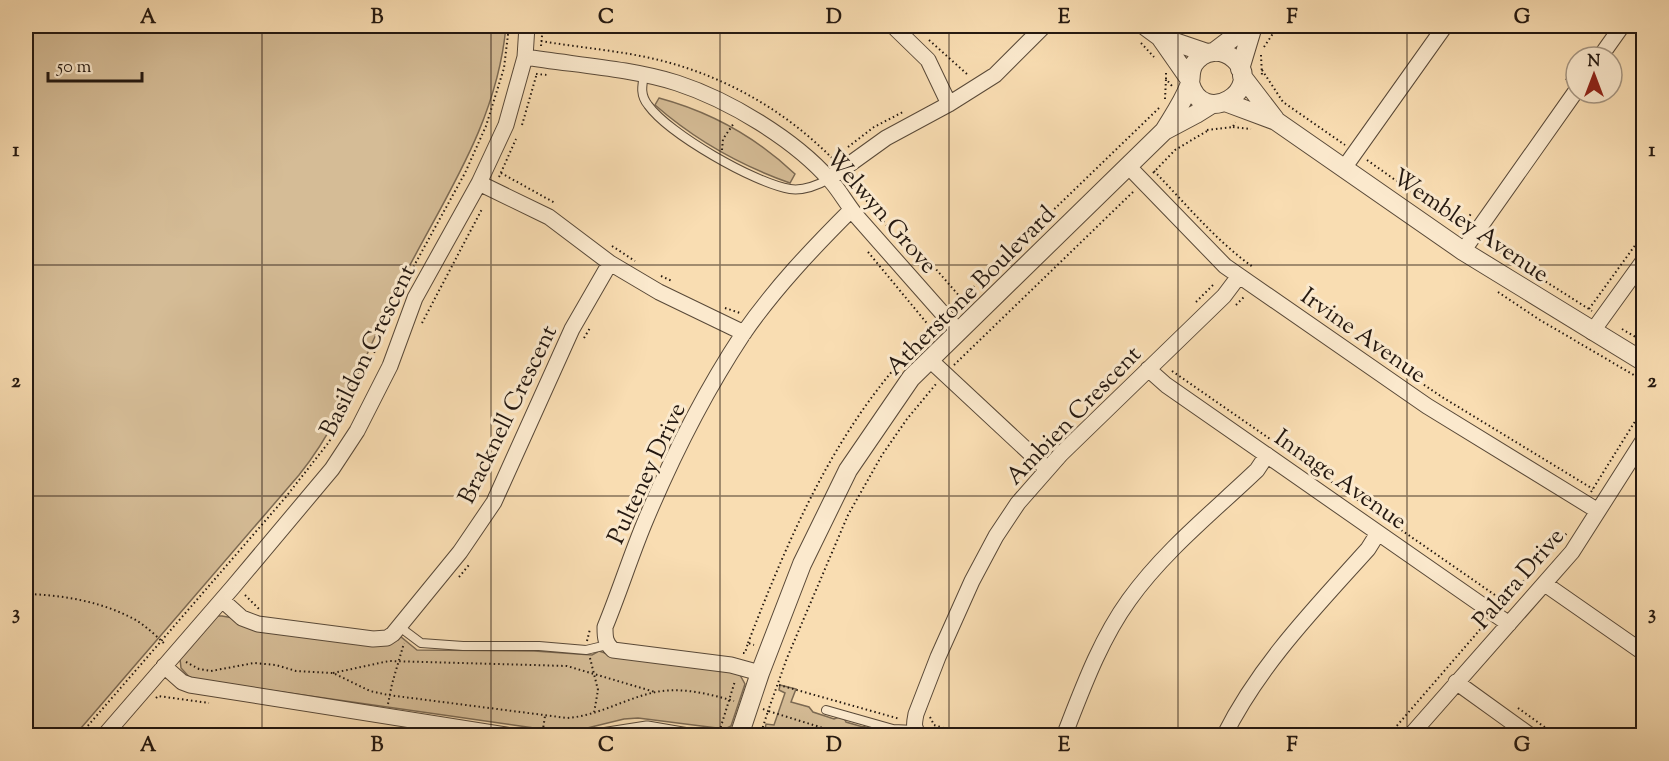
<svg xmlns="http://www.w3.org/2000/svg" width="1669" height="761" viewBox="0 0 1669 761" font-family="'Sorts Mill Goudy',serif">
	<rect width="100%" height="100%" fill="#f9ddb2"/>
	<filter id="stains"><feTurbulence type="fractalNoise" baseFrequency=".00333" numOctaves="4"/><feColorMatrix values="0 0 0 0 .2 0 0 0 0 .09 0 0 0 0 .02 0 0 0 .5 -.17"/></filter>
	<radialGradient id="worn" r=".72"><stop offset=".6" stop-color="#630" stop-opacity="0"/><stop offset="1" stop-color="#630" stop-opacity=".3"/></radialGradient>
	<path fill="#d5bc96" stroke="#7c6a53" stroke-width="1.5" d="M26,26H506C497,126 441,202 397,290C365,353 344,419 299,475L75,735H26Z
		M659,98C711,112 757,138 795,174L790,183C739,165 695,140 655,105Z
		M216,616H222L389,645L401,637L417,650L534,651L592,655L599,651L611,655L730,670L740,675L745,684L731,726L725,729L638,718L624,719L579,730L555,731L191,679L181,668L180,659Z
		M780,685L796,689L791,702L809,707L813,712L834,719L839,717L844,718L846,722L863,727L867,725L909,735L764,736L766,724L774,725L785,693L779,690Z"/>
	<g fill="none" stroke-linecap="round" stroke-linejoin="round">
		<g stroke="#594938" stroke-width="10">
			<path id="service" d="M644,75C642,86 640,95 648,105C669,134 754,183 790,189C803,191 818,185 829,179
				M401,628L421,643L463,646H539L586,650L607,645
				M826,710L893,729L915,730"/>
		</g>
		<g stroke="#594938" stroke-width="17">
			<path id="minor" d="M893,26L928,60L949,104
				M525,57C575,65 629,68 677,83C729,100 794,139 830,180C841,192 848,207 860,220C893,257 926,295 959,332
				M1600,57L1622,26
				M1128,166L1225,266L1427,406L1598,511
				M1344,168L1445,26
				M829,179L886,138L949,104L995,75L1044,26
				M479,183L549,217L610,263L659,292L744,333
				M1463,251L1576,91
				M1592,332L1644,260
				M930,360L1047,469
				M1148,369L1166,385L1509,624
				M1545,584L1644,653
				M222,600L242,618L258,624L373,639L387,638L393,634L460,552L494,502L572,329L610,263
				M164,666L182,682L190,685L512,736
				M760,673L731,665L613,650C605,643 605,637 605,627C619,593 630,558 644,524C671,459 704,393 743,334C774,289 812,249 851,210
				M1456,682L1531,736
				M104,736L233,587L332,469L357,431L390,366L415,298L479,183L506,125L525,57L527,26
				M602,736L647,729L688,736
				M920,736C913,728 914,724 916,714L938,657L972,581L996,536L1018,503L1061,454L1224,296L1239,276
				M1064,736C1082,690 1100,640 1129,600C1164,551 1214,511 1257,470L1267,455
				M1224,736C1260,664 1315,608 1368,549L1378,533
				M1410,736L1572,552L1644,439"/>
		</g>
		<g stroke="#594938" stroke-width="20">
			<path id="tertiary" d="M1145,26L1160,37L1207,53
				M1160,37L1190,80
				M1214,52L1239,33L1253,26
				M1240,69L1253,26
				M1242,76L1275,119
				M1225,102L1276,121L1463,251L1644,362
				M1164,131L1196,114L1212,104
				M739,736L760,673L802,564L848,470L911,378L1164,131C1173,116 1183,102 1189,86C1192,79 1189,72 1194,64C1198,58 1205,53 1213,52C1221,51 1228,54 1234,59C1266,89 1203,129 1190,83"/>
		</g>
		<path stroke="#241810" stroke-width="2" stroke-dasharray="1.5 3" stroke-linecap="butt" d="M875,26L879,30
			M914,26L923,34
			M1121,26L1131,33
			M1180,26L1192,29L1191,33
			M1193,29L1204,30L1219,26
			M1057,31L1062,26
			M929,40L969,76
			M541,41C582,48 624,51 663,61C728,78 785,111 832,158
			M1141,43L1154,57
			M541,46L543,26
			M1264,47L1278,26
			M1261,55L1262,76
			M1262,70L1283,102L1345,145
			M1166,73V79L1172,86
			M536,74L548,75
			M1566,80L1576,67
			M1165,99L1166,79
			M522,125L537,73
			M1233,127L1251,129
			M1207,130L1233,127L1235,122
			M848,147L874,127L903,112
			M722,150L723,139L734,123
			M1367,160L1463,228
			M1154,171C1186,204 1216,241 1253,267
			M501,173L555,203
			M1153,173L1175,150L1207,131
			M499,177L516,139
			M852,183L893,233L928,260L961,298
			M1461,226L1471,214
			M1485,243L1592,311
			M612,246L635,261
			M868,252L935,333
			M661,276L672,281
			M1498,292L1540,320L1644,381
			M1196,302L1215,283
			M1236,305L1244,297
			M954,306L1159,108
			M725,308L740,313
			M1589,309L1644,233
			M422,323L482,209
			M1622,329L1644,342
			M584,338L590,328
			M1368,347L1442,397L1593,489
			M954,365L1134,191
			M1172,371L1505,602
			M1019,480L1026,469
			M1591,492L1644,407
			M459,577L469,565
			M26,594C62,595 99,601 132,618C144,624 155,635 165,644
			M245,595L259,609
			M1502,605L1567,533
			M587,641L590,629
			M748,643C786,545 826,450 894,369C907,354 919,337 934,324
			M743,653H745L748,643L754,645
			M590,658L598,690L594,713
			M186,662L199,669L211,671L254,663L276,665L296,671L333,673L370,691L388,695L567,718C598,716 626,698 656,692C683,687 709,694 734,701
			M333,673L389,661L567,666L655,692
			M779,685L900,719
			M156,698L158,696L209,703
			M388,704L392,684L404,643
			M1518,708L1557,736
			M763,709L768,711L787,658L848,515L882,455L907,419L936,384
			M930,717L934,725L969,736
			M79,736L285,498L329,442L355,394L415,264L465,173L486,126L504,68L509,26
			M542,736L545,716
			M718,736L735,681
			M760,736L768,711L849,736
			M1388,736L1484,625"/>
		<use href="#service" stroke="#fbe9cd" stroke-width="8"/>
		<use href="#minor" stroke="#fbe9cd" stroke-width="15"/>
		<use href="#tertiary" stroke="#fbe9cd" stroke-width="18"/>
	</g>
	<path fill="none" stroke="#241810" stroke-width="1.5" stroke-opacity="0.55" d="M262,26V736M491,26V736M720,26V736M949,26V736M1178,26V736M1407,26V736M26,265H1644M26,496H1644"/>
	<g text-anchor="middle" stroke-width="6" stroke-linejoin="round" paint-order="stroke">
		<g font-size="24" fill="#241810" stroke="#fbe9cd">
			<text transform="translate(882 211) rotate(49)" y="8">Welwyn Grove</text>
			<text transform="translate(1471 225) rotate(34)" y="8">Wembley Avenue</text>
			<text transform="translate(970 290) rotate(-45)" y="8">Atherstone Boulevard</text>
			<text transform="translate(1364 335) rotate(35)" y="8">Irvine Avenue</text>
			<text transform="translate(367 350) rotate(-64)" y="8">Basildon Crescent</text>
			<text transform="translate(507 414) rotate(-64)" y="8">Bracknell Crescent</text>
			<text transform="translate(1073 415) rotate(-46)" y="8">Ambien Crescent</text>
			<text transform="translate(646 473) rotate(-65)" y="8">Pulteney Drive</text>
			<text transform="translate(1341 479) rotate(35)" y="8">Innage Avenue</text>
			<text transform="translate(1518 578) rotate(-49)" y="8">Palara Drive</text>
		</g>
	</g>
	<rect width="1669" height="761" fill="none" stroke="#f9ddb2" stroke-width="66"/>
	<g transform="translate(1594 75)"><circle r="28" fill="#fbe9cd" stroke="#a59581" stroke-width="1.5"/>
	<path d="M0-4.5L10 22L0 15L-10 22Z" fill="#8f2418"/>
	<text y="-9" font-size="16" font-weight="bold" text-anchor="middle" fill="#241810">N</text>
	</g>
	<path d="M48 72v9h94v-9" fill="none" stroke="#241810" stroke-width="3"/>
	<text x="57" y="72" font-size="18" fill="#241810" stroke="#fbe9cd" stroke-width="4.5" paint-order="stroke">50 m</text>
	<rect x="33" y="33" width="1603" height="695" fill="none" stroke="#241810" stroke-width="2"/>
	<g font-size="20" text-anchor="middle" font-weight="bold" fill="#241810">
		<text x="148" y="23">A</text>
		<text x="377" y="23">B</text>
		<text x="606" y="23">C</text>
		<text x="834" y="23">D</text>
		<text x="1064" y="23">E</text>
		<text x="1292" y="23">F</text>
		<text x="1522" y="23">G</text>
		<text x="16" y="156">1</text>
		<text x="1652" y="156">1</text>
		<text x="16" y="387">2</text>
		<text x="1652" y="387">2</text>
		<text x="16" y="619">3</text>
		<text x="1652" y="619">3</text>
		<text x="148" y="751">A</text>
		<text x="377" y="751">B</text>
		<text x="606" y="751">C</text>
		<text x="834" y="751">D</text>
		<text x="1064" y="751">E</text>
		<text x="1292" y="751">F</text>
		<text x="1522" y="751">G</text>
	</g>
	<rect width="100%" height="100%" filter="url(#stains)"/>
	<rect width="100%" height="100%" fill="url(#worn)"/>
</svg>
